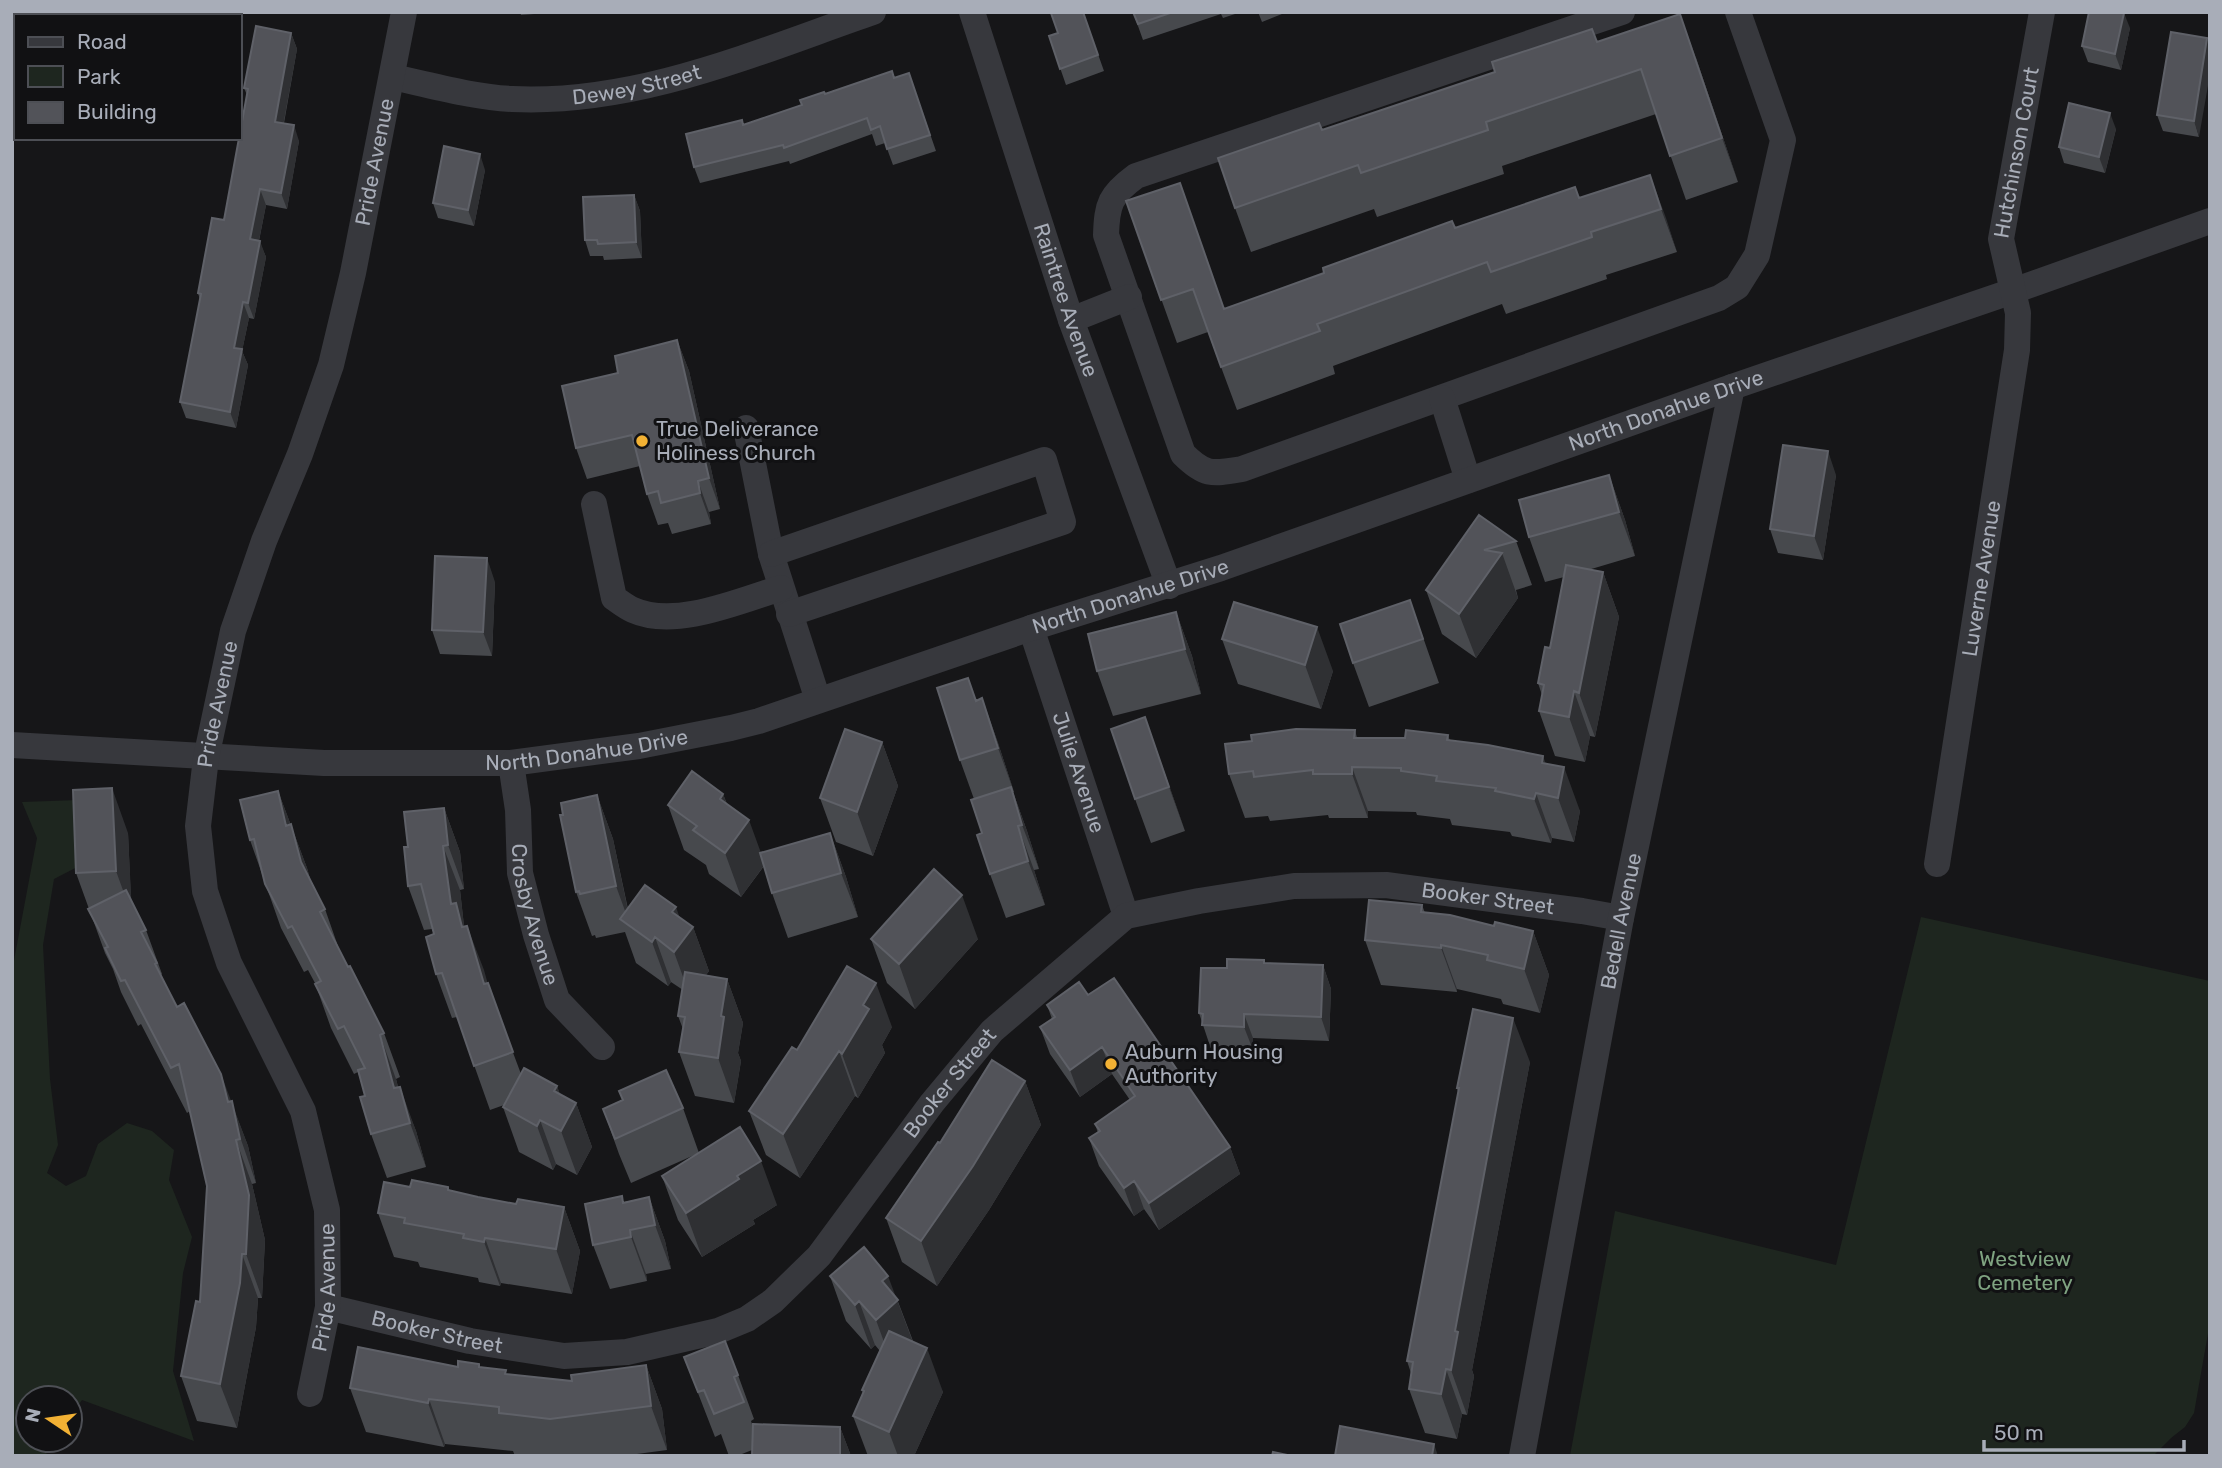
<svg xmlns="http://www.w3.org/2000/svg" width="2222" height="1468" viewBox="0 0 2222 1468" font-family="Rubik,sans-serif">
	<rect width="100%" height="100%" fill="#161618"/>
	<path fill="#1e261f" d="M79,800L83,864L54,879L43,945L50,1079L58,1145L47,1173L66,1186L86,1176L98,1144L127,1123L152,1131L174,1150L169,1180L192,1237L183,1273L173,1371L194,1441L82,1400L70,1417V1398H28V1440H55L45,1456H12V971L37,838L22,802Z
		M1921,917L2210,981V1322L2194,1413L2185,1427L2171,1438L2153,1456H1570L1615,1211L1836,1265Z"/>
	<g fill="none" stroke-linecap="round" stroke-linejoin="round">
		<g stroke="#37383d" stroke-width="26">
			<path id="s1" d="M972,12L1071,320L1169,586"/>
			<path d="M1622,12L1136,176C1110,195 1107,204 1106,235L1183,454C1205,476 1212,474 1242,469L1719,298L1737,287L1757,255L1783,140L1738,12"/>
			<path id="s2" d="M392,77C431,85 472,97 512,99C638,105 757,52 873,12"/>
			<path d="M1071,320L1129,297"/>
			<path d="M1442,398L1468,480"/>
			<path d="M746,428L771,554L818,700"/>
			<path d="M594,504L614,598C620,602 626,607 633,610C675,629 739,601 781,588"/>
			<path d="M771,554L1044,460L1063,522L789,614"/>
			<path id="s3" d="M1031,628L1126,916"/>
			<path id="s4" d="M12,745L324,763H511L639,746L731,728L759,721L1031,628L1221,568L1732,387L2013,291L2210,221"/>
			<path id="s5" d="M511,763L518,810L520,873L536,935L557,1000L602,1047"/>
			<path id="s6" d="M1937,864L2017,350L2018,313L2001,239L2042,12"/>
			<path id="s7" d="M328,1307L470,1341L564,1356L627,1352L718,1331L747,1319L773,1301L819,1256L932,1103L992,1031L1126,916L1199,901L1294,886L1386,885L1582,911L1621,918"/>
			<path id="s8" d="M310,1394L328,1307L327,1210L303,1111L229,963L205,891L198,826L206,758L233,631L264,541L300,454L331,365L353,273L404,12"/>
			<path id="s9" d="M1522,1456L1621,918L1732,387"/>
		</g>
	</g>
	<path fill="#47494d" d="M520,12H561L521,15Z
		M1083,12L1104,71L1066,85L1049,36L1058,33Z
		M1133,12H1241L1223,18L1221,14L1143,40Z
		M1258,12H1287L1262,22Z
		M2130,28L2121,70L2088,62L2082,46Z
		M2171,32L2199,137L2163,131L2157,115Z
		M291,33L297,49L284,123L299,141L287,209L266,205L259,241L266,257L254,319L249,318L242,351L248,365L236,428L186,418L180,402L200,300L198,293L224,220L247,95L244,88Z
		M1597,42L1696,58L1738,182L1686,200L1656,114L1502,166L1504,174L1377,217L1374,209L1251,252L1235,208L1322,130Z
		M909,73L936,151L893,165L885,143L876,146L872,134L790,164L789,161L700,183L694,167L742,120L744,125L802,105L825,94L894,78Z
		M2116,129L2105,173L2064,163L2059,147Z
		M485,170L474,226L438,218L433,203Z
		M1650,175L1677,252L1606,275L1607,279L1506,314L1502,304L1333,366L1335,374L1237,410L1208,332L1177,343L1126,201L1225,309L1455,228L1579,198Z
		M634,195L640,211L642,258L604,260L603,256H590L585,240Z
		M677,340L689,371L720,509L709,512L711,524L672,534L668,523L658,525L647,494L640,466L587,479L576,448L618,373Z
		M1609,475L1625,520L1635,556L1588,570L1603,572L1619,617L1595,737L1590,736L1585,762L1555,756L1539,711L1542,695L1538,683L1550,648L1564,577L1545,582L1529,537Z
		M1836,475L1823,560L1778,553L1770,529Z
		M1479,515L1516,541L1532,585L1516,590L1518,598L1476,658L1442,634L1426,590Z
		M495,582L492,656L440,654L432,630Z
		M1410,600L1439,683L1369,707L1353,663Z
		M1176,612L1192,656L1201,694L1113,716L1097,671Z
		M1222,639L1333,671L1321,709L1238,684Z
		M982,698L998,743L1014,792H1013L1027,831L1039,869L1034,870L1045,905L1006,918L990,874L974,799L960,760L977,700Z
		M1145,717L1185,831L1151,843L1135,799Z
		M1355,730L1357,738H1405L1448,735L1450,741L1546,763L1580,811L1574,842L1552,838L1551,843L1512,836L1510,832L1452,825L1450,819L1417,815L1416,812L1368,811V818H1329L1328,815L1270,821L1268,816L1245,818L1229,774Z
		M882,742L898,786L873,856L836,842L820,798Z
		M278,791L307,868L311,882L325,909L340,952L384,1033L400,1077L396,1079L398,1087L416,1131L426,1167L387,1178L371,1134L365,1096L358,1072L354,1074L331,1028L315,983L308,970L304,972L281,928L250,840Z
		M723,794L727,804L761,853L830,833L846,877L858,917L788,938L772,893L764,866L741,897L709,874L706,865L684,850L668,805Z
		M597,795L613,839L628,909L679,917L693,927L709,971L706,975L727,979L743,1023L738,1053L741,1061L734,1103L695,1096L679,1052L683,1029L678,1016L683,990L671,982L668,986L636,963L625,932L596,938L595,935L592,936L576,892L563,815Z
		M444,808L460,852L464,889L460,890L464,926H467L487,983L521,1074L557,1086L560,1095L576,1103L592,1147L577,1175L556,1164L553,1170L519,1152L503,1107L504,1105L490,1110L457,1017L452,1018L436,974L434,934L432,929L424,930L408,886V847Z
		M128,833L131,901L146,930L162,974L161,975L177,1007L231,1102L248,1146L256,1183L252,1184L265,1240L262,1298H258L256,1327L237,1428L197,1421L181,1376L200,1302L207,1186L190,1111L187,1113L141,1024L138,1026L121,992L113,969L105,953L76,873Z
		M1422,905L1425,913L1494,926L1533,931L1549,975L1540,1013L1503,1004L1501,999L1457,989V992L1381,985L1365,940Z
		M871,939H978L915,1009L887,983Z
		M1265,963L1323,965L1331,989L1329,1041L1253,1038V1050L1211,1049L1199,1013L1227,968Z
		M1088,995L1230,1147L1240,1174L1159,1230L1144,1209L1134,1216L1099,1166L1089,1138L1098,1133L1095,1124L1130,1100L1112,1074L1080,1097L1050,1054L1040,1027L1052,1019L1047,1005Z
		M892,1027L882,1045L885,1053L858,1098L855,1096L800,1178L766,1155L749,1111L797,1050Z
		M1530,1062L1472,1370L1474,1376L1467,1415L1462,1414L1457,1439L1425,1433L1409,1389L1411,1373L1407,1361L1458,1092L1457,1088Z
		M1025,1081L1041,1125L989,1210L937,1286L902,1262L886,1218Z
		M619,1091L683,1108L699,1153L631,1183L619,1154L603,1109L623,1100Z
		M662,1176L777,1205L753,1220L755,1224L702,1257L678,1220Z
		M410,1187H448L450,1191L478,1197L516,1204L564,1207L580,1251L572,1294L501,1283L500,1286L479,1282L478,1278L420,1267L418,1262L394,1257L378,1213Z
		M649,1197L665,1241L671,1269L646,1274L647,1281L610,1289L593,1245L624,1202Z
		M830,1276L897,1299L913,1341L943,1392L914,1456H868L853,1416L863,1394L862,1390L880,1351L875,1345L871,1349L846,1321Z
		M684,1357L738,1375L754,1419L751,1421L753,1427H840L851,1456H752V1450L737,1456H729L721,1434L715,1437Z
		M479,1364L480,1367L507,1374L572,1381L646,1365L662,1409L667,1450L622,1456H515L513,1451L445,1444L444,1447L366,1432L350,1388Z"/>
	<path fill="#2f3033" d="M2124,13L2130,28L2121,70L2115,54Z
		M1680,14L1696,58L1738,182L1722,138Z
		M291,33L297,49L281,137L275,122Z
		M2207,38L2210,45V74L2199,137L2194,121Z
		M2110,113L2116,129L2105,173L2099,157Z
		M294,125L299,141L287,209L281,193Z
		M480,154L485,170L474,226L468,210Z
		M1650,175L1666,218L1677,252L1661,209Z
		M260,189L266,205L256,255L250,239Z
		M634,195L640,211L642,258L636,242Z
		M260,241L266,257L254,319L248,303Z
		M243,302L249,318L242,351L248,365L236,428L230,412L234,348Z
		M677,340L689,371L720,509L709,478Z
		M1828,451L1836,475L1823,560L1814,536Z
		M1609,475L1625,520L1635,556L1619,512Z
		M698,481L709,512L711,524L700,493Z
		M1502,553L1518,598L1476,658L1459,614Z
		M487,558L495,582L492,656L483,632Z
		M1603,572L1619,617L1595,737L1579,693Z
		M1176,612L1192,656L1201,694L1185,649Z
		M1317,627L1333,671L1321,709L1305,665Z
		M1574,691L1590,736L1585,762L1569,717Z
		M982,698L998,743L1014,792L998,748Z
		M1145,717L1161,762L1185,831L1169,787Z
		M882,742L898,786L873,856L857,812Z
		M1543,756L1558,797L1564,767L1580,811L1574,842L1558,798L1542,763Z
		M1352,767L1368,811V818L1352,774Z
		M1011,787L1027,831L1039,869L1022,825Z
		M112,788L128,833L132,915L116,871Z
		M278,791L307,868L317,906L286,826Z
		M1536,793L1552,838L1551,843L1534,799Z
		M723,794L738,834L749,820L765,864L741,897L725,853L720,799Z
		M597,795L613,839L632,930L616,886Z
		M444,808L460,852L464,889L448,845Z
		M1018,826L1034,870L1045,905L1028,861Z
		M830,833L846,877L858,917L841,873Z
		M443,846L460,890L464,926L472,947L451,904Z
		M962,895L978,939L915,1009L899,964Z
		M676,907L686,936L693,927L709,971L690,996L674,952L672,912Z
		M467,926L484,970L500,1028L484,984Z
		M1533,931L1549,975L1540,1013L1524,969Z
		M655,937L671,982L668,986L652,942Z
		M1441,945L1457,989V992L1441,948Z
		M1323,965L1331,989L1329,1041L1321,1017Z
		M727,979L743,1023L738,1053L741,1061L734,1103L718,1058L721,1016Z
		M876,983L892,1027L882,1045L885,1053L858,1098L842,1054L863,1005Z
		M1244,1014L1253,1038V1050L1244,1027Z
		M1513,1018L1530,1062L1472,1370L1474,1376L1467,1415L1451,1370L1455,1331Z
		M380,1035L396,1079L408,1124L394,1088Z
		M1102,1047L1112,1074L1080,1097L1070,1070Z
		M839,1051L855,1096L800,1178L783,1134Z
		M221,1074L248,1146L256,1183L228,1102Z
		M1025,1081L1041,1125L989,1210L937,1286L921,1241Z
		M557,1086L568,1117L576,1103L592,1147L577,1175L561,1131L554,1091Z
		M400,1087L416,1131L426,1167L410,1123Z
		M540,1120L556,1164L553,1170L537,1126Z
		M236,1140L252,1184L265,1240L262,1298L246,1254Z
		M1230,1147L1240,1174L1159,1230L1149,1203Z
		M761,1161L777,1205L753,1220L755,1224L702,1257L686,1213L737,1176Z
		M1134,1181L1144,1209L1134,1216L1124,1188Z
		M649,1197L665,1241L671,1269L655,1225Z
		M564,1207L580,1251L572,1294L556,1249Z
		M630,1230L646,1274L647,1281L631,1237Z
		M485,1238L501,1283L500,1286L484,1242Z
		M242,1254L258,1298L256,1327L237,1428L220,1384Z
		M888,1276L914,1345L892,1364L876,1320L882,1281Z
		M859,1301L875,1345L871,1349L855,1305Z
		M927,1348L943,1392L914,1456H898L889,1432Z
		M646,1365L662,1409L667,1450L651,1406Z
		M1446,1369L1462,1414L1457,1439L1441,1394Z
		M429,1399L445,1444L444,1447L428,1403Z
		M840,1427L851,1456H840Z
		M1434,1444L1438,1456H1432Z"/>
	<path fill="#525359" stroke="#5f6168" stroke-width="2" d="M1053,12H1083L1098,55L1060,69L1049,36L1058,33L1051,13Z
		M1133,12H1173L1138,24Z
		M2089,12L2124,13L2115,54L2082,46Z
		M1680,14L1722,138L1670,156L1641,69L1486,122L1488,130L1361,173L1358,165L1235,208L1218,158L1319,123L1322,130L1495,72L1492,62L1592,29L1597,42Z
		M256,26L291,33L275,122L294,125L281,193L260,189L250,239L260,241L248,303L243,302L234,348L242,349L230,412L180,402L201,294L198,293L212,218L224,220L248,89L244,88Z
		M2171,32L2207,38L2194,121L2157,115Z
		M892,71L894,78L909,73L930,135L887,149L880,126L871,130L867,118L784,148L783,145L694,167L686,134L742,120L743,125L802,105L800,100L824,92L825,94Z
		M2069,103L2110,113L2099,157L2059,147Z
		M444,146L480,154L468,210L433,203Z
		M1650,175L1661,209L1591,232L1592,237L1491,272L1487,262L1317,324L1320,331L1221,367L1193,289L1161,300L1126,201L1180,183L1224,309L1324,273L1323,268L1452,221L1455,228L1575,187L1579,198Z
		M634,195L636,242L598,244L597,240H585L583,197Z
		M677,340L709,478L698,481L700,493L661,503L658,491L647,494L632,435L576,448L562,386L618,373L615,356Z
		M1783,445L1828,451L1814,536L1770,529Z
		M1609,475L1619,512L1529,537L1519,500Z
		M1479,515L1516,541L1484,550L1502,553L1459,614L1426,590Z
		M435,556L487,558L483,632L432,630Z
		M1566,565L1603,572L1579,693L1574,691L1569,717L1539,711L1544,685L1538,683L1545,647L1550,648Z
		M1410,600L1423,639L1353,663L1340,624Z
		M1234,602L1317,627L1305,665L1222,639Z
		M1176,612L1185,649L1097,671L1088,634Z
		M968,678L976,701L982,698L998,748L960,760L937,688Z
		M1145,717L1169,787L1135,799L1111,729Z
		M845,729L882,742L857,812L820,798Z
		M1296,729L1355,730L1354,738H1405L1406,730L1448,735L1447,740L1488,745L1543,756L1542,763L1564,767L1558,798L1536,793L1534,799L1495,791L1496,788L1436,781L1437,776L1401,771V768L1352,767V774H1313V770L1254,777L1253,771L1229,774L1225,744L1252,741L1251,735Z
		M692,771L723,794L720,799L749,820L725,853L693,830L697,826L668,805Z
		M1011,787L1022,825L1018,826L1028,861L990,874L977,835L982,833L971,800Z
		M112,788L116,871L76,873L73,790Z
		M278,791L286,826L291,824L301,862L325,909L320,912L348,967L350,966L384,1033L380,1035L394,1088L400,1087L410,1123L371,1134L360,1097L365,1096L358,1070L365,1068L344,1026L338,1029L315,984L321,981L292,926L288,928L265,884L254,839L250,840L240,800Z
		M597,795L616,886L580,894L579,891L576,892L560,815H563L561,803Z
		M444,808L448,845L443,846L451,904L456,903L462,927L467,926L484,984L488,983L513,1052L474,1066L442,973L436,974L426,937L434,934L421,884L408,886L404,847H408L404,812Z
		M830,833L841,873L772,893L760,853Z
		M934,869L962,895L899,964L871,939Z
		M645,885L676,907L672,912L693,927L674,952L655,937L652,942L620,919Z
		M126,890L146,930L141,932L157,963L155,964L177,1007L184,1003L221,1074L228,1102L232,1101L240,1139L236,1140L249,1195L246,1254H242L240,1283L220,1384L181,1376L196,1301L200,1302L207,1186L179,1064L171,1068L125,980L121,981L105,948L108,947L88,909Z
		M1369,900L1422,905L1421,912L1450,915L1494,926L1495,922L1533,931L1524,969L1487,960L1488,955L1441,945V948L1365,940Z
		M1227,959L1264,960V963L1323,965L1321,1017L1244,1014V1027L1202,1025L1203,1014L1199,1013L1201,968H1227Z
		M847,966L876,983L863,1005L869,1009L842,1054L839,1051L783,1134L749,1111L792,1047L797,1050Z
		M685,972L727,979L721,1016L724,1017L718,1058L679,1052L685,1017L678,1016Z
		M1114,978L1230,1147L1149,1203L1134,1181L1124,1188L1089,1138L1100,1131L1095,1124L1135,1096L1102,1047L1070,1070L1040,1027L1055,1017L1047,1005L1079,982L1088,995Z
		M1473,1009L1513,1018L1455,1331L1458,1332L1451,1370L1446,1369L1441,1394L1409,1389L1413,1362L1407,1361L1459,1088H1457Z
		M992,1060L1025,1081L973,1166L921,1241L886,1218L938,1142L940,1143Z
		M524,1068L557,1086L554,1091L576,1103L561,1131L540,1120L537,1126L503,1107Z
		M666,1070L683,1108L615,1139L603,1109L623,1100L619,1091Z
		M740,1127L761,1161L737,1176L739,1179L686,1213L662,1176Z
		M412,1180L448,1187V1190L478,1197L516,1204L518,1199L564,1207L556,1249L485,1238L484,1242L463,1238L464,1234L404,1223L405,1218L378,1213L384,1182L410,1187Z
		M622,1196L623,1203L649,1197L655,1225L630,1230L631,1237L593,1245L585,1204Z
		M864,1247L888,1276L882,1281L898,1300L876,1320L859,1301L855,1305L830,1276Z
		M889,1331L927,1348L889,1432L853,1416L864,1391L862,1390Z
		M725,1341L738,1375L734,1377L744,1402L714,1414L704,1390L698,1392L684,1357Z
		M358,1347L458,1367V1361L479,1364V1367L506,1370L505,1374L572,1381L571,1375L646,1365L651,1406L550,1419L499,1413V1407L429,1399L428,1403L350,1388Z
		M753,1424L840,1427V1456H752Z
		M1340,1426L1434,1444L1432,1456H1335Z
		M1273,1452L1292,1456H1272Z"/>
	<g fill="#f2b134" stroke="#111113" stroke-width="2.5">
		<circle cx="642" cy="441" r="7"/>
		<circle cx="1111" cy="1064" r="7"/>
	</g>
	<g text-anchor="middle" stroke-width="6" stroke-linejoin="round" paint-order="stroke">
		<g font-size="21" fill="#a8adb8" stroke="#111113">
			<text dy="7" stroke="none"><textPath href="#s2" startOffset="248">Dewey Street</textPath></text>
			<text dy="7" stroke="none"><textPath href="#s6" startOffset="721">Hutchinson Court</textPath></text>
			<text dy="7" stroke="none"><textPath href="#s8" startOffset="1284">Pride Avenue</textPath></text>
			<text dy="7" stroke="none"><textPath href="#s1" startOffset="303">Raintree Avenue</textPath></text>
			<text dy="7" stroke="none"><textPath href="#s4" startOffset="1710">North Donahue Drive</textPath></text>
			<text dy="7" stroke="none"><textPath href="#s6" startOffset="289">Luverne Avenue</textPath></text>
			<text dy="7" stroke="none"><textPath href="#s4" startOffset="1143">North Donahue Drive</textPath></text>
			<text dy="7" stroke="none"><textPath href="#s8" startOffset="718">Pride Avenue</textPath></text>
			<text dy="7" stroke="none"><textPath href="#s4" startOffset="576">North Donahue Drive</textPath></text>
			<text dy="7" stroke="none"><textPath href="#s3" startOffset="152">Julie Avenue</textPath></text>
			<text dy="7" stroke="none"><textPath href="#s7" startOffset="1351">Booker Street</textPath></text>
			<text dy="7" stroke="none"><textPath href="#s5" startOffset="154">Crosby Avenue</textPath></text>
			<text dy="7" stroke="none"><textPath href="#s9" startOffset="544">Bedell Avenue</textPath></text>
			<text dy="7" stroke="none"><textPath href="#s7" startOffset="742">Booker Street</textPath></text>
			<text dy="7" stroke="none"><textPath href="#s8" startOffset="108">Pride Avenue</textPath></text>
			<text dy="7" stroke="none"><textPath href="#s7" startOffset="112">Booker Street</textPath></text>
		</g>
		<g font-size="21" fill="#a8adb8" stroke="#111113" text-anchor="start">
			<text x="656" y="436">True Deliverance<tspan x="656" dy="24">Holiness Church</tspan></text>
			<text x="1125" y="1059">Auburn Housing<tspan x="1125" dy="24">Authority</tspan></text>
		</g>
		<g font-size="21" fill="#7fa381" stroke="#111113">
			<text x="2025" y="1266">Westview<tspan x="2025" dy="24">Cemetery</tspan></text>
		</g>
	</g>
	<rect width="2222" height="1468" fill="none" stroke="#a8adb8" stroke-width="28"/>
	<rect x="14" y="14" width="228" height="126" fill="#111113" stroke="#4d4f55" stroke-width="2"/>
	<rect x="28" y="37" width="35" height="10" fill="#37383d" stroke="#4d4f55" stroke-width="2"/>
	<text x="77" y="49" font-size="21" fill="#a8adb8">Road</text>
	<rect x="28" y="66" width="35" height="21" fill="#1e261f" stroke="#4d4f55" stroke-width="2"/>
	<text x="77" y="84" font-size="21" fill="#a8adb8">Park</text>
	<rect x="28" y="102" width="35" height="21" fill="#525359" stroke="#4d4f55" stroke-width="2"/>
	<text x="77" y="119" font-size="21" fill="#a8adb8">Building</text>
	<g transform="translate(49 1419) rotate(283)"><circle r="33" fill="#111113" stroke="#4d4f55" stroke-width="2"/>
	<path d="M0-5L12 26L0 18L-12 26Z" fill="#f2b134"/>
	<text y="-10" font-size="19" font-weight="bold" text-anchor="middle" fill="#a8adb8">N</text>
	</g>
	<path d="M1984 1440v10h200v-10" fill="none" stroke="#a8adb8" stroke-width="3.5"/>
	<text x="1994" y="1440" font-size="21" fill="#a8adb8" stroke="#111113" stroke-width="5" paint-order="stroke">50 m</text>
</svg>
